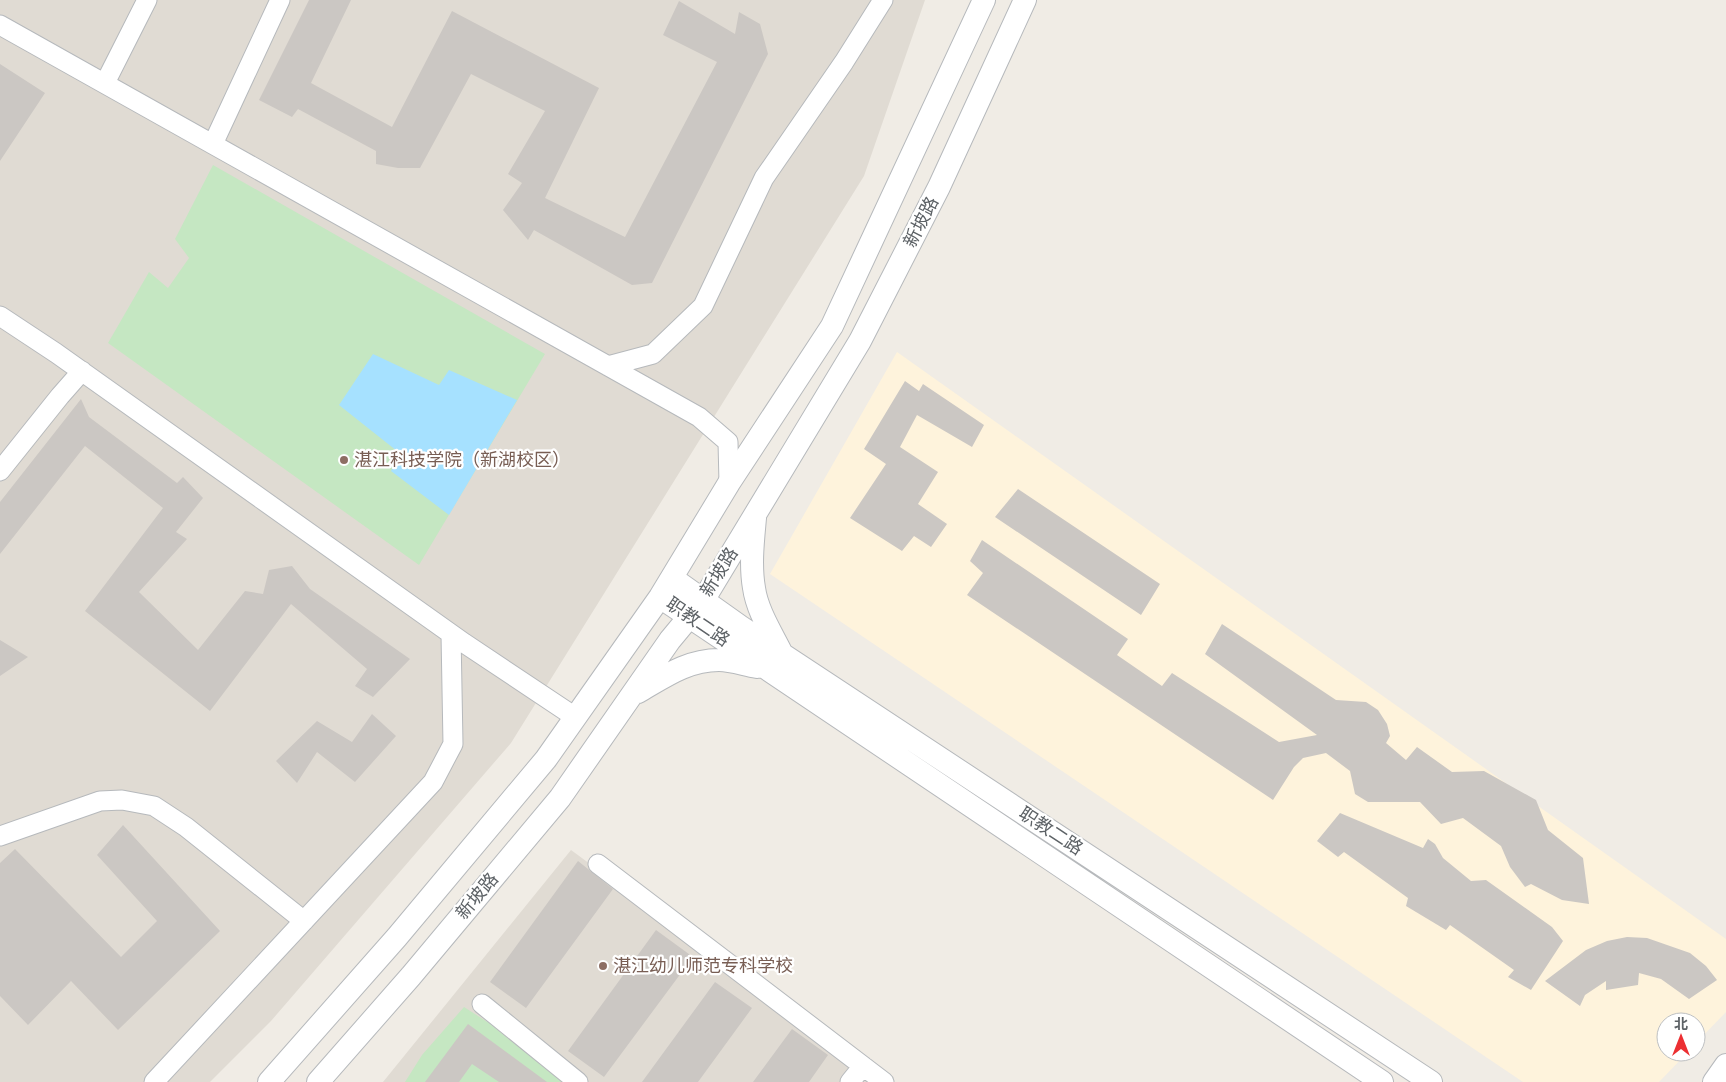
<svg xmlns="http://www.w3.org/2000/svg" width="1726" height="1082" viewBox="0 0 1726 1082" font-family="'Alegreya Sans','Noto Sans SC',sans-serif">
	<rect width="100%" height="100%" fill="#f0ece5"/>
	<path fill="#fef3dc" d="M897,352L1726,939V1012L1696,1043V1022H1666V1052H1688L1659,1082H1523L770,574Z"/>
	<path fill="#e0dbd3" d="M0,0H925L864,176L511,743L271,1021L210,1082H0Z
		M571,850L887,1082H383Z"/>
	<path fill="#c5e7c2" d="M213,165L545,354L419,565L108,343L149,272L168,288L189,258L175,239Z
		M464,1007L489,1023L562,1082H405L422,1055Z"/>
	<path fill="#a6e1ff" d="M373,354L439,385L449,370L517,400L449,515L391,471L402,455L339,405Z"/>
	<path fill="#cbc7c3" d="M309,0H351L311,83L392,127L452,11L599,88L545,198L625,237L717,62L663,35L679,1L735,34L739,12L760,24L768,54L652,283L632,285L534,230L528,240L503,210L522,183L508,174L545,111L471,74L420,168H398L376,164V151L298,109L292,117L259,100Z
		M0,64L45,93L0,161Z
		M905,381L919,391L923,384L984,425L972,447L917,415L900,447L938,472L918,504L947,524L931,547L914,536L902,551L850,518L886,464L864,449Z
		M81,399L89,417L177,483L183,477L203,498L176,532L187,539L139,592L198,650L245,591L263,594L269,570L292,566L310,589L410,659L373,697L355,686L367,669L291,604L210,711L85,611L163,508L85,446L0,554V502Z
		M1018,489L1160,584L1141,615L995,517Z
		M982,540L1128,639L1117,655L1162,686L1172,673L1279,742L1317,735L1205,654L1222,624L1336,700L1366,702L1378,710L1387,724L1390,736L1386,743L1406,760L1417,747L1452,772L1484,771L1536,800L1548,830L1583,858L1589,904L1562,900L1531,884L1525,887L1510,867L1501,846L1463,818L1441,824L1420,802H1368L1355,794L1350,771L1326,753L1303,758L1294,767L1273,800L967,595L983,573L970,561Z
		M0,640L28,657L0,676Z
		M372,714L396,736L355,782L317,752L297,783L276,761L317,721L352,742Z
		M1340,813L1423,848L1428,839L1435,844L1443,858L1471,881L1486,880L1552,927L1563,941L1531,990L1508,977L1514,970L1450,925L1446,930L1406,906L1408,898L1344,852L1338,857L1317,841Z
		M123,825L220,931L118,1030L71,981L28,1025L0,996V863L15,849L121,957L157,921L97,855Z
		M578,861L613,889L526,1008L490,982Z
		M656,930L693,957L604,1077L568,1051Z
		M1627,937L1647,938L1690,953L1706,966L1717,980L1689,999L1661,979L1639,973L1638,985L1606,990V981L1585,995L1580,1006L1545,981L1586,950L1607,941Z
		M715,982L752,1008L698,1082H642Z
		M468,1024L547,1082H499L472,1064L459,1082H425Z
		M792,1029L828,1055L809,1082H753Z"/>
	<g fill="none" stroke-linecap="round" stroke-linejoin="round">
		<g stroke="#b6b9bc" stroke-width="21">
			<path id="minor" d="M0,25L699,417L728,442L729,483
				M105,83L147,0
				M213,144L280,0
				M0,316L56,353L464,643L575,717
				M608,366L653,354L703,306L764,178L844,62L883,0
				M0,471L60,396L82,371
				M0,836L100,801L122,800L154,806L186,827L304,921
				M598,864L884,1082
				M482,1004L578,1082
				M154,1082L433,782L453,744L451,634
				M850,1082L863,1066"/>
		</g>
		<g stroke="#b6b9bc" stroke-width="24">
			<path id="tertiary" d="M755,518C753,540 750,565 754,588C757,610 771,632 781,652
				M672,578L741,627L1431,1082
				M660,597L1382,1082
				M638,692C664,677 687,660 719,660C731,660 745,665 757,667
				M269,1082L397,937L546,759L660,597L729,483L832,326L984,0
				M318,1082L411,976L560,798L670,640L704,599L860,341L939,187L1025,0
				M1714,1082L1726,1065"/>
		</g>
		<use href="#minor" stroke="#fff" stroke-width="19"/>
		<use href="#tertiary" stroke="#fff" stroke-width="22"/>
	</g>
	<g fill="#8d6e63" stroke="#fff" stroke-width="2">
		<circle cx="344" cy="460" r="5"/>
		<circle cx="603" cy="966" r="5"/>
	</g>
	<g text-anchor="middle" stroke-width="4.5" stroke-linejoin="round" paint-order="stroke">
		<g font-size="18" fill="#5d6266" stroke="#fff">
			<text transform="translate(921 222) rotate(-63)" y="6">新坡路</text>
			<text transform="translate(719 572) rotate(-58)" y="6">新坡路</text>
			<text transform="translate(698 622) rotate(34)" y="6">职教二路</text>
			<text transform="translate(1051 831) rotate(33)" y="6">职教二路</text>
			<text transform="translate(477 896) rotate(-50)" y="6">新坡路</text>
		</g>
		<g font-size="18" fill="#785e54" stroke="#fff" text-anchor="start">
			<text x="354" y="466">湛江科技学院（新湖校区）</text>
			<text x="613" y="972">湛江幼儿师范专科学校</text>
		</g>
	</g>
	<g transform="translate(1681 1037)"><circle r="24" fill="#ffffff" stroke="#bec0c2"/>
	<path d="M0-4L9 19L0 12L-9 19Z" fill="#ec2f32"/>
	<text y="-8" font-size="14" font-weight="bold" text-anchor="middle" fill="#5d6266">北</text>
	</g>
</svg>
